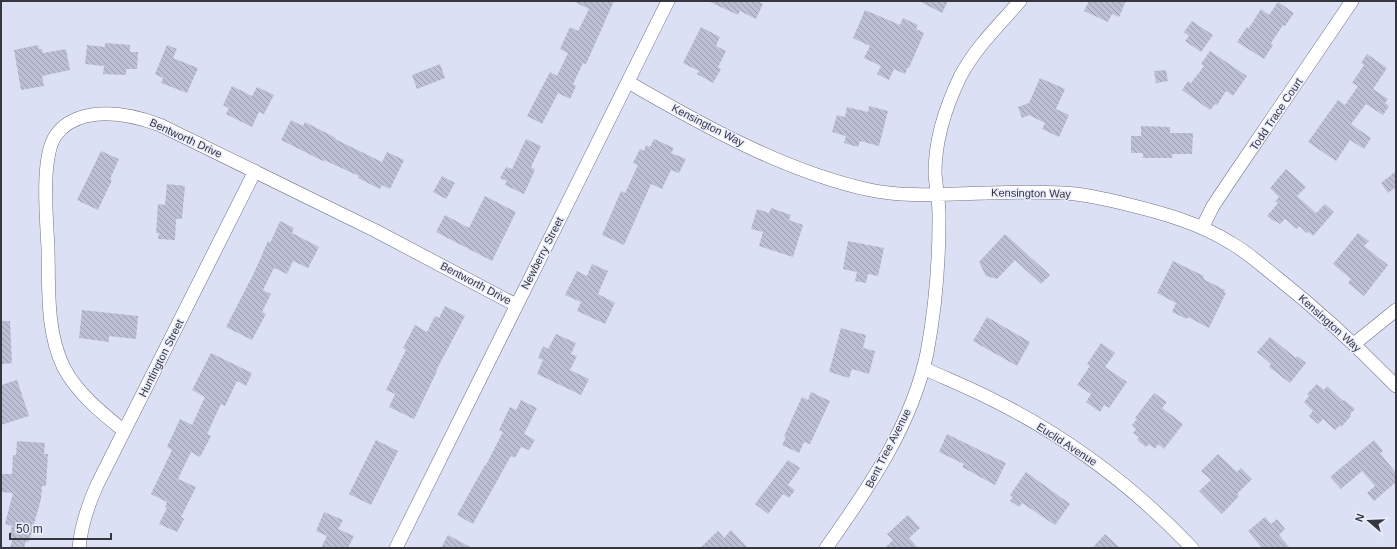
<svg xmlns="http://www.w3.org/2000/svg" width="1397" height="549" viewBox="0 0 1397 549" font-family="Helvetica,sans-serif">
	<defs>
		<pattern id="building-back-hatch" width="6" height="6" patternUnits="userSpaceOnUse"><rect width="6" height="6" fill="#bdc0d4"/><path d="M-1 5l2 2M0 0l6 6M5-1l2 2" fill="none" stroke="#9a9dad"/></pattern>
	</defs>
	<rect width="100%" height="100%" fill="#dce0f4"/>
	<path fill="url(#building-back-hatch)" d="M573,1H614L586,64L583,63L573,84L576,86L570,99L558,93L542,124L527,116L550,72L557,76L568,53L560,49L570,27L578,31L589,9Z
		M708,1H757L763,4L756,19L740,11L738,15Z
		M919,1H948L942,13Z
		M1089,1H1126L1119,17L1112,14L1108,22L1084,11Z
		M1278,2L1294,13L1285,26L1283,25L1271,43L1273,45L1264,59L1237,42L1247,27L1249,28L1261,9L1269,15Z
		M865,10L900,25L903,18L918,25L916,29L924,33L909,68L908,67L905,74L894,69L889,80L877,74L881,66L864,58L870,46L853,38Z
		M1192,21L1213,35L1201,52L1185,41L1189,36L1184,32Z
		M701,27L720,37L716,46L726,51L718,67L721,69L713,83L697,74L699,71L683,63Z
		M105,43L130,45V52H138L137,69H126V75L103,74L104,66L85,64L87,45L105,47Z
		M38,45L39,49H42L43,53L66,49L70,70L42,76L44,86L21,90L14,50Z
		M167,45L177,49L173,58L198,68L187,93L161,83L163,78L155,74Z
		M1210,51L1247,76L1233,96L1226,91L1217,105L1215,104L1210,110L1182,90L1188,81L1191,83L1204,66L1201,64Z
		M1367,54L1387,68L1373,89L1388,99L1385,103L1389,106L1383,115L1366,104L1351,124L1371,138L1364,149L1350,140L1336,161L1308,142L1338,100L1345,105L1358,86L1352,83L1364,65L1361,63Z
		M440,64L445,78L417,89L412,75Z
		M1166,70L1168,81L1156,83L1154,71Z
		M1040,78L1065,89L1056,109L1069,115L1059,137L1042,129L1045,123L1029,115L1022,118L1018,107L1029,103Z
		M232,86L252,96L257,87L274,95L264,114L259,112L252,127L226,114L229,108L223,105Z
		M869,106L888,111L879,146L860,141L858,147L844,143L846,136L832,132L837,115L845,117L847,107L868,112Z
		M291,120L303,126L305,122L336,138L335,139L382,162L387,152L404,160L390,189L382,185L380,189L358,178L359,176L348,171L324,160L323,161L281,140Z
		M1141,126L1170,127V133H1193L1192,154H1172V158H1143V153H1131V136H1141Z
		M526,139L541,146L531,167L535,170L524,194L505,185L507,181L500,178L506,167L512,169Z
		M654,139L674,148L671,153L686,159L679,173L671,170L662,189L651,184L624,245L602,235L621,191L625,193L638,165L633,163L640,149L644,151L646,145L650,147Z
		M101,151L119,159L110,179L112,180L98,210L77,200Z
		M1286,169L1306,187L1297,196L1316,213L1325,204L1334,212L1313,236L1309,232L1307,233L1299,226L1297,229L1285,219L1280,224L1276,221L1275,222L1267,216L1278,203L1275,201L1279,197L1270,188Z
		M1396,171V187L1388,193L1381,183Z
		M442,176L455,183L446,199L433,192Z
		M167,184L185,186L182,219H176L175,240L158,239L159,233H156L158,204L165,205Z
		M485,196L516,212L492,261L436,232L445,215L469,228Z
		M771,208L791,215L789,220L803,225L793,257L759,246L763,232L751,229L757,209L769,213Z
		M280,221L294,228L292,233L319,247L308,268L293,261L287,274L274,268L263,290L271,294L262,312L266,314L252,340L226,327L254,273L268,241L270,243Z
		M1358,233L1369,241L1364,246L1388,265L1364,296L1348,283L1351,279L1333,264Z
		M1005,234L1050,275L1041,284L1015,260L997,279L986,276L979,262Z
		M848,241L884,248L878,276L868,274L866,283L855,281L857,272L843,269Z
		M1173,261L1204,276L1203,278L1205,280L1225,290L1224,292L1226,293L1209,328L1188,317L1187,319L1172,312L1176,303L1157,293Z
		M592,264L608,271L598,294L615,303L605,324L577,311L581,302L565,295L577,271L587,276Z
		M445,306L465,316L436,371H437L414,419L389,407L395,394L386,390L406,350L403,348L415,325L427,332L435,316L439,318Z
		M82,310L138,316L136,339L109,336V342L79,338Z
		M987,317L1030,342L1017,366L973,341Z
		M1,321H10L12,363L1,364Z
		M841,328L866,335L863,348L875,351L869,374L852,369L849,378L829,372Z
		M556,334L576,343L571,354L577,356L570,370L589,379L581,395L537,374L543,360L538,358L543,346L548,349Z
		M1270,337L1296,358L1297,356L1306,363L1290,383L1269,367L1271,364L1257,352Z
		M1101,343L1115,353L1105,367L1127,382L1109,408L1104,405L1100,412L1086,402L1091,394L1077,385L1090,366L1087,364Z
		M211,353L252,373L246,386L237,381L225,406L221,404L207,434L211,436L200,457L191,452L178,479L196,487L181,517L184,519L177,532L159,524L167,508L165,507L167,502L151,494L172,450L167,447L180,419L192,425L205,397L192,390Z
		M17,380L29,416L1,425V385Z
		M1317,384L1324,390L1327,386L1343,401L1344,400L1355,409L1350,414L1351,416L1341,427L1340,425L1335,430L1323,419L1318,424L1309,416L1313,411L1304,402L1309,396L1307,394Z
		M811,392L830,401L810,444L804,442L799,453L782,445L786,437L784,436L802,397L808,400Z
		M1154,393L1167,402L1162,408L1183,424L1164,449L1158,444L1155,449L1149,444L1146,447L1137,440L1139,437L1133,433L1136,429L1132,425L1137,419L1135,418Z
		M521,400L537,408L524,434L535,440L529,450L521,447L515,458L511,456L473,524L457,515L485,465H486L503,432L499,430L510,407L516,410Z
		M947,434L1006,463L995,485L962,467L964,464L939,452Z
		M376,440L398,451L371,505L349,494Z
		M1374,440L1383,451L1380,453L1396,473V482L1374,501L1367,493L1375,486L1362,471L1341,489L1330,477Z
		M17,441L45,443L44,454H48L46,486H42L41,499L29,542L26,541L24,548H10L13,538L9,537L12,526L5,524L13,493L1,492V474H12L13,455H16Z
		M1218,454L1237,472L1241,468L1252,479L1237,494L1239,496L1222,514L1199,491L1211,480L1201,471Z
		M788,460L800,468L788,485L795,490L789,498L783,494L768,514L755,504Z
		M1026,472L1070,504L1055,525L1022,503L1019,507L1010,501L1013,497L1010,495Z
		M324,512L343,520L338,529L354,536L348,548H321L327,536L316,531Z
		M908,515L920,528L909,538L918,548H885L893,540L887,534Z
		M1265,517L1271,524L1277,519L1285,529L1279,535L1290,548H1262L1248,531Z
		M731,530L748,548H700L718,531L724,538Z
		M1105,534L1120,548H1092Z
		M448,535L472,548H441Z"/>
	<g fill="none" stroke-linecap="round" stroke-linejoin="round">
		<g stroke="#6f7283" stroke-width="14">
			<path id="minor" d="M628,82C702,125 786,172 870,190C899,196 927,195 956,194C991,193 1027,191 1063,193C1085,194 1106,199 1126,204C1163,213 1199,223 1231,243C1247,252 1261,265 1275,276C1318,310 1358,347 1396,386
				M1202,228L1213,206L1231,179L1352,1
				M1354,344L1396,310
				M923,368C947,379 972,389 995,401C1069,438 1135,488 1192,548
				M124,431C102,413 78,394 64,368C46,332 49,288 48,249C47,222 40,157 56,135C63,125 74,119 86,116C111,110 136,116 160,125L376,231L516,305
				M79,548C81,526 88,505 97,485L255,171
				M396,548L668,1
				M826,548C868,489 912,425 927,353C935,310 939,265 939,221C940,205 936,189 935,173C935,140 946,106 960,77C975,48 999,25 1020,1"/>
		</g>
		<use href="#minor" stroke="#fff" stroke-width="13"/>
	</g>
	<g text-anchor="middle" stroke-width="3" stroke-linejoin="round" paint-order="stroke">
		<g font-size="11" fill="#35363e" stroke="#eaedfd">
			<text transform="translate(1276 114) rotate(-56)" y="4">Todd Trace Court</text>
			<text transform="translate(708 125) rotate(27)" y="4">Kensington Way</text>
			<text transform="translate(186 138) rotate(25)" y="4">Bentworth Drive</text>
			<text transform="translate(1031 193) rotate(1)" y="4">Kensington Way</text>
			<text transform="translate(542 253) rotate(-63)" y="4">Newberry Street</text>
			<text transform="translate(476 283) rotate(28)" y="4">Bentworth Drive</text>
			<text transform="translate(1330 323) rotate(42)" y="4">Kensington Way</text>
			<text transform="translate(161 358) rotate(-63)" y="4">Huntington Street</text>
			<text transform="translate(1067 444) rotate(33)" y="4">Euclid Avenue</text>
			<text transform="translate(888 448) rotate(-63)" y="4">Bent Tree Avenue</text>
		</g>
	</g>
	<rect width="1397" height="549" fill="none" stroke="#35363e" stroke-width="4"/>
	<g transform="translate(1369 521) rotate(289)" stroke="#eaedfd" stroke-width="3" paint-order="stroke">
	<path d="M0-3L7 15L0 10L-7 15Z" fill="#35363e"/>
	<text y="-6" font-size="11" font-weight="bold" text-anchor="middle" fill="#35363e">N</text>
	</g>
	<path d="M10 533v6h101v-6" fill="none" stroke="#35363e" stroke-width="2"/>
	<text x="16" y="533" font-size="12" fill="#35363e" stroke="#eaedfd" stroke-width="3" paint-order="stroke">50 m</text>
</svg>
